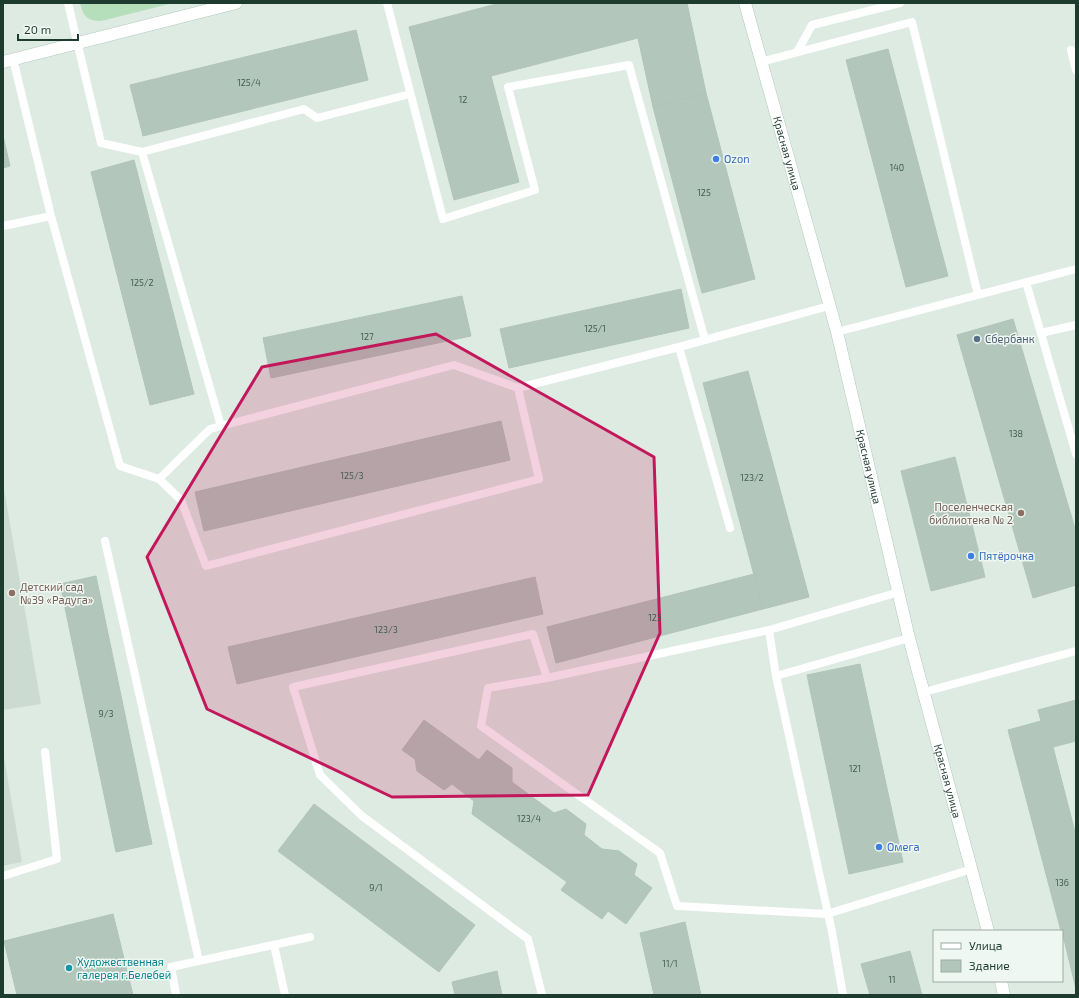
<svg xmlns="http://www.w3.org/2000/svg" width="1079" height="998" viewBox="0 0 1079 998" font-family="'Exo 2',sans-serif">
	<rect width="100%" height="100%" fill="#deebe3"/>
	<path fill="#ccdbd2" d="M3,483L41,704L3,710Z
		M3,751L22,862L3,866Z"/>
	<path fill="#b5debb" d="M80,3H173L101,21C87,21 83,16 80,3Z"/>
	<path fill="#b3c6bc" stroke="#b0c5b9" d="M500,3H687L706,93L653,107L638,38L491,76L519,182L454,200L409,27Z
		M356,30L368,80L143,136L130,85Z
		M888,49L948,276L906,287L846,60Z
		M706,93L755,279L702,293L653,107Z
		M3,136L10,166L3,168Z
		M134,160L194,394L150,405L91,172Z
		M681,289L689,328L509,368L500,329Z
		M462,296L471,336L271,378L263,338Z
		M1013,319L1076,532V585L1033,598L957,335Z
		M748,371L809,597L763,609L703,383Z
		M501,421L510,460L204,531L195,492Z
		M955,457L985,577L931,591L901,471Z
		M754,574L763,609L556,663L547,627Z
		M96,576L152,844L116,852L60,584Z
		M535,577L543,614L237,684L228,647Z
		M860,664L903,862L849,874L807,675Z
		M1076,700V741L1053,747L1076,836V989L1062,931H1061L1008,730L1041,721L1038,710Z
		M424,720L479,760L487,750L512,768V782L554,813L566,809L586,824L584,835L602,849L619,851L637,864L634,875L652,888L626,924L608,911L602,919L561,890L567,882L472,814L474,801L452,784L444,790L417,771L415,759L402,750Z
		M314,804L475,925L439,972L278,851Z
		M113,914L133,995H17L4,941Z
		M685,922L701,995H654L640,933Z
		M910,951L922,995H870L861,964Z
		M497,971L502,995H455L452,982Z"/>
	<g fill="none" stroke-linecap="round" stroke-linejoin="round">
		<g stroke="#b1cbbe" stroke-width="13">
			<g id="secondary">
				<path id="s1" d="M745,3L837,332L909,638L988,931"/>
				<path d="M3,62L236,3"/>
				<path d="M1001,981L1004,995"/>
			</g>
		</g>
		<path stroke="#fff" stroke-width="8" d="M68,3L101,143L142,152
			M387,3L443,219L535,190L508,87L629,65L705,340
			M1071,50L1076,70
			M797,52L812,25L900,3
			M13,59L51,216L120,466L159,479
			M761,62L912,22L978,295
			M3,226L51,216
			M1026,282L1076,454
			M837,332L1076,269
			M1041,333L1076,325
			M679,347L730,528
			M518,388L539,479L206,566L181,500L159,479L210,429L454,365L518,388L679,347L829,306
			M221,426L142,152L304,109L317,118L410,94
			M105,541L199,961
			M899,592L769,630L547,678L488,688L481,726L660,853L677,906L827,914L972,869
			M769,630L776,676
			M924,692L1076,651
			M3,876L57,859L45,752
			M274,945L285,995
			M176,995L171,967L310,937
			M542,995L528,939L362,816L320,775L293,687L533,634L547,678
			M843,995L832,932L776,676L909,638"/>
		<use href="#secondary" stroke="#fff" stroke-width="12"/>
	</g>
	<path fill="#c2185b" fill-opacity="0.2" stroke="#c2185b" stroke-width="3" stroke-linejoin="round" d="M436,334L654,457L660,633L588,795L392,797L207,709L147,557L262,367Z"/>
	<g fill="#3f7fe0" stroke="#eef7f2" stroke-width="1.5">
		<circle cx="716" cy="159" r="4"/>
		<circle cx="971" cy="556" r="4"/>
		<circle cx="879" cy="847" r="4"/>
	</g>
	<circle fill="#5c6f8a" stroke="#eef7f2" stroke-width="1.5" cx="977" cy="339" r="4"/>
	<g fill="#8d6e63" stroke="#eef7f2" stroke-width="1.5">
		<circle cx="1021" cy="513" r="4"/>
		<circle cx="12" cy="593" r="4"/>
	</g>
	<circle fill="#0f9aa8" stroke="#eef7f2" stroke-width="1.5" cx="69" cy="968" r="4"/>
	<g text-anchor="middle" stroke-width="3" stroke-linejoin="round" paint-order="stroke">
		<g font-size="9" fill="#435e53">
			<text x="249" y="86">125/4</text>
			<text x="463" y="103">12</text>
			<text x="897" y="171">140</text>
			<text x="704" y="196">125</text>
			<text x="142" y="286">125/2</text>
			<text x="595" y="332">125/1</text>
			<text x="367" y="340">127</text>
			<text x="1016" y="437">138</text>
			<text x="352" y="479">125/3</text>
			<text x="752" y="481">123/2</text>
			<text x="655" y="621">123</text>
			<text x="386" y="633">123/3</text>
			<text x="106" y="717">9/3</text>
			<text x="855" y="772">121</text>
			<text x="529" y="822">123/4</text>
			<text x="1062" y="886">136</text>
			<text x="376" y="891">9/1</text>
			<text x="670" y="967">11/1</text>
			<text x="892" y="983">11</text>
		</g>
		<g font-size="11" fill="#1e3b30" stroke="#eef7f2">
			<text dy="4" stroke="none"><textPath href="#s1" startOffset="156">Красная улица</textPath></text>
			<text dy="4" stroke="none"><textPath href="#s1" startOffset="480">Красная улица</textPath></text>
			<text dy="4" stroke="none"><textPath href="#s1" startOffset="804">Красная улица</textPath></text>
		</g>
		<g font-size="11" fill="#366cbe" stroke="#eef7f2" text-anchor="start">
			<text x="724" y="163">Ozon</text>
			<text x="979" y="560">Пятёрочка</text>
			<text x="887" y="851">Омега</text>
		</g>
		<g font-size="11" fill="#4e5e75" stroke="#eef7f2" text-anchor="start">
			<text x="985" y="343">Сбербанк</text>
		</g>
		<g font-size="11" fill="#785e54" stroke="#eef7f2" text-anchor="end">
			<text x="1013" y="511">Поселенческая<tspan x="1013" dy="13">библиотека № 2</tspan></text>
			<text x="20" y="591" text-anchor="start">Детский сад<tspan x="20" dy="13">№39 «Радуга»</tspan></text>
		</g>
		<g font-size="11" fill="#0d838f" stroke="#eef7f2" text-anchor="start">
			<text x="77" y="966">Художественная<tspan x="77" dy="13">галерея г.Белебей</tspan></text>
		</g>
	</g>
	<rect width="1079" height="998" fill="none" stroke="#1e3b30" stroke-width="8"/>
	<rect x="933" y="930" width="130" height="52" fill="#eef7f2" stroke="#9baca4"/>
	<rect x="941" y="943" width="20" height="6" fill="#ffffff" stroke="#9baca4"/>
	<text x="969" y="950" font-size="12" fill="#1e3b30">Улица</text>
	<rect x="941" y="960" width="20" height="12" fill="#b3c6bc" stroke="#9baca4"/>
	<text x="969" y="970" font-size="12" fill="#1e3b30">Здание</text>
	<path d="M18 34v6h60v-6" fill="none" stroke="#1e3b30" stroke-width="2"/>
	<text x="24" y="34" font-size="12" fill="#1e3b30" stroke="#eef7f2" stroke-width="3" paint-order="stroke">20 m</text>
</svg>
